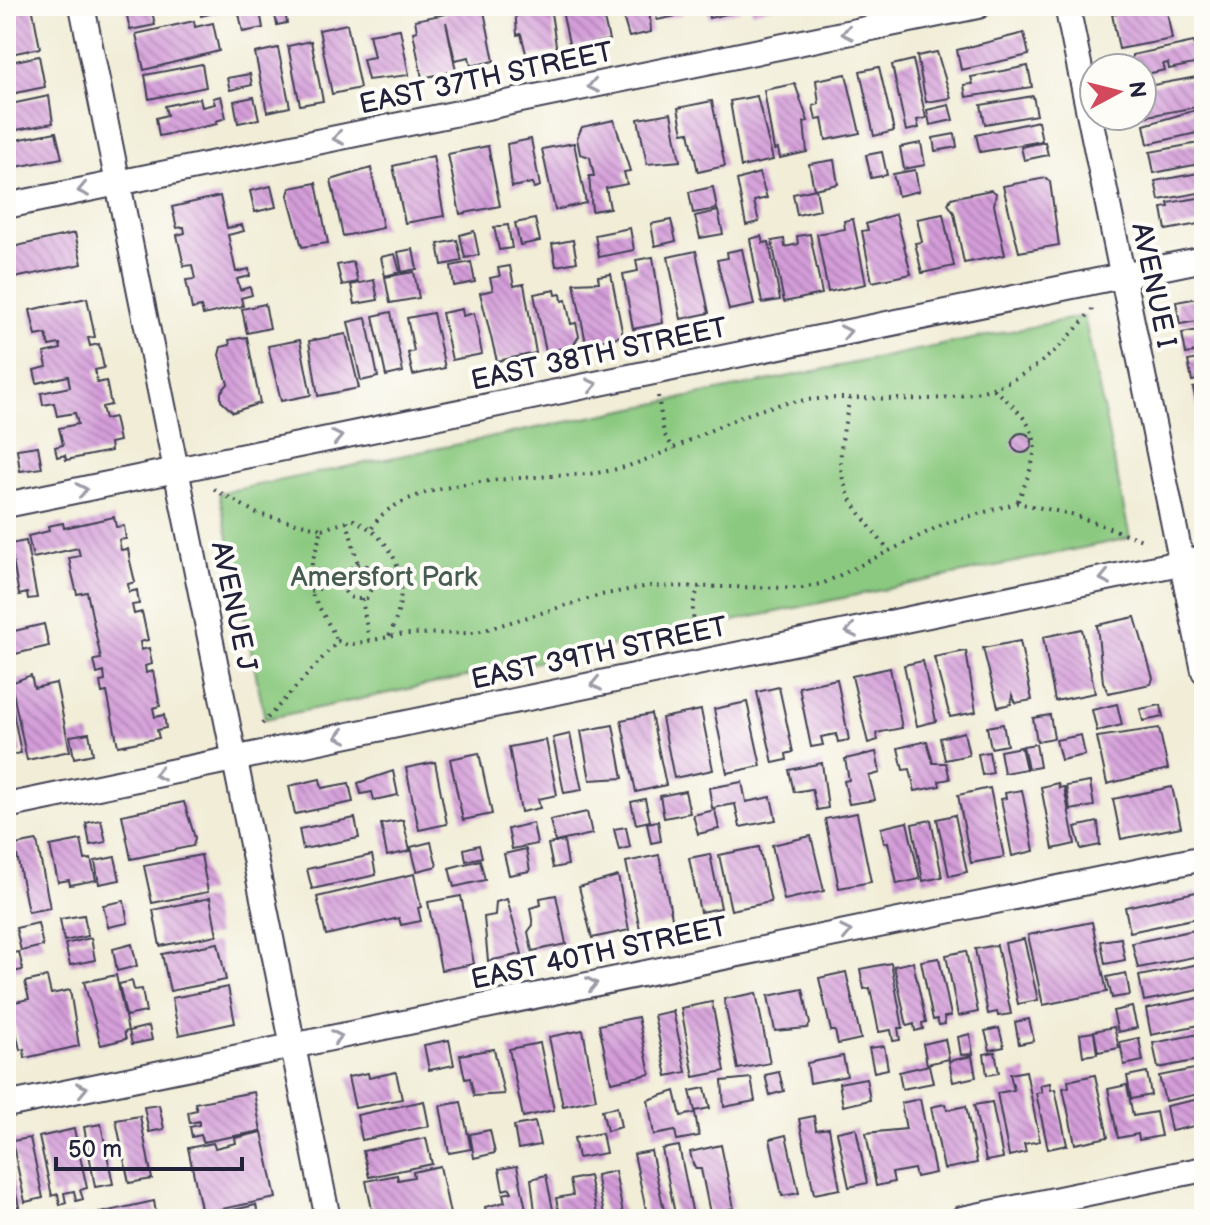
<svg xmlns="http://www.w3.org/2000/svg" width="1210" height="1225" viewBox="0 0 1210 1225" font-family="'Balsamiq Sans',sans-serif">
	<defs>
		<pattern id="building-back-hatch" width="6" height="6" patternUnits="userSpaceOnUse" patternTransform="scale(2)"><rect width="6" height="6" fill="#d49dd9"/><path d="M-1 5l2 2M0 0l6 6M5-1l2 2" fill="none" stroke="#ac80b1"/></pattern>
	</defs>
	<rect width="100%" height="100%" fill="#fdfcf7"/>
	<filter id="ink" filterUnits="userSpaceOnUse"><feTurbulence type="fractalNoise" baseFrequency=".0125" numOctaves="2"/><feDisplacementMap in="SourceGraphic" scale="16" xChannelSelector="R" yChannelSelector="G"/><feConvolveMatrix kernelMatrix="1 2 1 2 8 2 1 2 1" color-interpolation-filters="sRGB"/></filter>
	<filter id="wash" filterUnits="userSpaceOnUse"><feTurbulence type="fractalNoise" baseFrequency=".006" numOctaves="4" result="noise"/><feDisplacementMap in="SourceGraphic" scale="32" xChannelSelector="R" yChannelSelector="G"/><feGaussianBlur stdDeviation="1.8" result="paint"/><feColorMatrix in="noise" values="0 0 0 0 0 0 0 0 0 0 0 0 0 0 0 0 0 1.4 0 .05"/><feComposite in="paint" operator="in"/></filter>
	<g filter="url(#wash)">
		<rect width="100%" height="100%" fill="#f1edd7"/>
		<path fill="#8ac97f" stroke="#56765d" stroke-width="2" d="M1084,316L1130,538L265,719L219,493Z"/>
		<g id="blocks">
			<path fill="url(#building-back-hatch)" d="M6,6H32L40,48L6,55Z
				M125,6H174V7L152,11L155,25L130,30Z
				M200,6H224L225,10L201,16Z
				M259,6L263,28L243,32L238,9Z
				M273,6H284L287,23L277,25Z
				M306,6H319L320,12L308,15Z
				M444,6H483L494,61L471,66L469,57L455,60L446,22L456,71L422,78L413,32L417,31L415,20L446,14Z
				M515,6H550L557,52L527,57L521,34L517,35Z
				M561,6H601L609,40L570,48Z
				M620,6H649L651,32L629,37Z
				M654,6H679L681,15L657,20Z
				M707,6H739L740,11L709,18Z
				M751,6H774V7L752,12Z
				M1152,6H1166L1172,39L1119,49L1112,14Z
				M194,21L195,27L213,23L219,51L144,70L136,34Z
				M347,24L360,88L332,94L319,30Z
				M400,29L409,75L368,80L363,59L374,57L369,34Z
				M1024,33L1029,55L961,70L957,50Z
				M311,41L323,101L300,105L288,46Z
				M1194,42L1199,63L1169,69L1168,63L1163,64L1165,70L1142,75V68H1131L1132,55Z
				M278,48L290,107L267,112L255,53Z
				M937,52L951,98L926,102L917,56Z
				M39,56L45,87L6,95V63Z
				M913,60L926,118L917,120L919,128L906,131L892,65Z
				M202,64L206,87L149,99L145,75Z
				M1028,66L1032,87L966,97L964,85L973,84L971,77Z
				M879,67L894,131L874,136L860,71Z
				M250,74L252,85L230,90L227,78Z
				M846,74L860,133L826,140L822,119L816,120L813,106L819,104L816,80Z
				M1197,77L1202,106L1142,117V87Z
				M795,84L808,121L804,122L807,152L780,158L778,149L774,150L764,90Z
				M49,96L53,123L6,132V105Z
				M221,96L226,118L216,121L217,124L159,136L156,118L167,115L165,106L200,98L202,107L215,104L213,98Z
				M757,96L773,160L741,167L730,101Z
				M1033,96L1037,115L985,124L981,105Z
				M254,97L259,119L238,123L234,101Z
				M712,101L725,166L698,172L689,132L683,133L678,108Z
				M949,105L953,120L930,125L927,110Z
				M1196,110L1201,132L1148,144L1144,125Z
				M671,113L680,161L647,164L638,119Z
				M614,120L630,171L624,172L627,184L606,188L610,208L592,211L589,176H594L590,157L580,154L577,138L582,127Z
				M1038,121L1042,141L980,152L976,135Z
				M56,132L62,158L6,169V142Z
				M955,134L957,147L935,151L933,138Z
				M531,139L540,186L534,188L532,183L512,187L507,144Z
				M1045,142L1048,155L1024,160L1021,147Z
				M1204,142V163L1154,173L1150,152Z
				M574,143L586,203L555,210L542,149Z
				M921,143L925,165L904,169L900,147Z
				M488,146L500,206L460,214L448,154Z
				M882,152L887,175L871,178L866,155Z
				M433,156L444,216L405,223L393,166Z
				M834,160L838,184L814,189L809,164Z
				M371,168L383,228L343,236L331,180Z
				M915,170L919,191L898,196L893,174Z
				M1204,172V192L1159,200L1155,181Z
				M759,173L767,198L754,201L759,222L746,225L737,180Z
				M1046,178L1050,182L1059,245L1019,252L1003,186Z
				M316,183L328,243L302,247L288,195L290,188Z
				M271,186L276,207L255,212L250,191Z
				M713,187L717,209L693,213L689,192Z
				M816,189L820,210L797,215L793,194Z
				M991,190L996,193L994,205L1005,255L964,263L954,213L948,204L951,198Z
				M220,196L227,228L242,225L244,231L228,235L236,272L249,269L250,276L237,279L240,290L250,287L252,295L241,298L243,306L203,315L201,307L192,309L186,280L195,279L192,265L184,266L177,235L185,233L184,227L177,228L172,207Z
				M1204,197V223L1166,230L1162,208L1169,207L1168,203Z
				M718,211L723,234L700,238L695,216Z
				M896,214L911,274L872,282L862,231L868,230L866,224Z
				M943,214L954,266L922,273L915,243L922,242L917,219Z
				M535,219L540,241L520,245L515,223Z
				M853,219L866,284L828,292L817,234L845,229L844,221Z
				M671,220L676,241L655,246L651,224Z
				M508,225L512,248L499,250L494,227Z
				M630,228L634,250L599,257L595,235Z
				M474,231L479,255L465,258L460,235Z
				M75,233L82,264L14,278L8,248Z
				M810,234L822,294L784,302L772,241L784,239L785,247L798,244L797,236Z
				M761,236L763,243L769,242L780,300L762,303L750,239Z
				M457,240L462,261L442,265L438,244Z
				M573,240L577,262L556,266L552,244Z
				M413,249L417,269L402,272L398,252Z
				M742,249L754,305L729,310L717,260L728,258L727,252Z
				M696,251L709,313L681,319L668,257Z
				M395,254L400,272L385,276L381,257Z
				M653,257L663,323L633,329L623,274L638,271L636,260Z
				M353,262L358,282L342,285L337,265Z
				M471,262L475,282L454,286L451,266Z
				M510,266L514,286L524,284L536,353L497,361L480,293L493,290L490,278L500,276L498,268Z
				M414,272L419,298L390,303L385,277Z
				M611,274L623,336L586,343L574,283L599,282L598,276Z
				M374,280L378,300L355,304L351,285Z
				M555,290L556,295L561,294L562,301L566,300L571,324L576,323L579,336L573,346L546,352L534,294Z
				M1204,297V320L1180,324L1176,302Z
				M87,298L95,337L88,338L90,346L99,344L104,368L95,370L96,375L97,383L106,381L111,405L102,407L105,419L114,417L119,441L110,443L111,451L66,460L65,455L57,457L55,447L63,445L59,428L78,424L75,413L57,416L54,403L43,405L41,393L70,387L68,376L37,383L34,370L47,367L44,353L61,349L60,344L49,346L46,334L36,336L30,310Z
				M265,304L270,328L247,333L242,309Z
				M462,309L463,316L474,313L482,354L452,360L442,313Z
				M391,312L403,372L386,376L373,316Z
				M433,313L445,368L413,375L408,353L414,351L407,318Z
				M366,318L378,377L361,381L348,322Z
				M1204,329V350L1186,354L1182,333Z
				M346,334L359,388L318,396L309,341Z
				M247,337L260,403L233,412L221,401V392L228,384L219,355L221,347L230,345L229,340Z
				M300,340L311,395L281,401L268,346Z
				M1204,358V379L1192,381L1188,361Z
				M1204,386V407L1198,409L1193,388Z
				M1012 443a10 10 0 1 1 20 0a10 10 0 1 1-20 0Z
				M38,446L42,468L20,471L17,449Z
				M114,517L116,527L124,526L126,539L119,540L121,550L128,549L130,561L135,582L128,584L129,592L137,590L139,604L132,605L134,614L142,612L148,640L140,642L141,650L149,648L152,664L145,666L146,673L153,671L160,706L153,708L155,717L164,715L166,728L157,730L159,738L118,746L107,692L102,693L100,682L105,681L104,672L97,674L94,660L101,659L87,592L77,594L72,573L69,558L80,556L78,548L33,558L28,536L49,531L48,526L63,523L64,528Z
				M26,541L37,598L28,599L27,593L19,595L10,544Z
				M6,579L13,608L6,609Z
				M1135,617L1153,678L1151,684L1108,693L1103,682L1097,625Z
				M44,624L49,646L15,654L10,632Z
				M1082,629L1095,693L1055,701L1043,637Z
				M1020,641L1032,700L1016,703L1012,695L1011,704L998,707L983,648Z
				M966,651L976,712L950,717L934,657Z
				M923,661L936,721L917,726L904,665Z
				M890,668L902,728L876,733L878,740L868,743L852,676Z
				M31,675L34,688L56,683L70,751L27,760L11,683Z
				M837,679L849,740L838,742L836,734L821,737L823,745L811,747L799,687Z
				M779,687L793,752L786,754L787,760L773,763L757,692Z
				M6,691H9L21,753L6,756Z
				M747,702L761,766L727,773L714,709Z
				M1117,704L1122,725L1097,731L1092,710Z
				M1161,705L1163,717L1143,721L1140,709Z
				M701,710L713,770L674,778L662,718Z
				M651,714L666,785L636,792L621,720Z
				M1050,715L1054,738L1037,741L1033,718Z
				M1003,724L1007,745L991,748L987,727Z
				M613,725L623,778L590,780L581,731Z
				M1159,728L1168,769L1107,784L1097,737Z
				M964,732L969,755L945,760L940,738Z
				M89,733L93,754L74,758L70,736Z
				M570,734L582,790L564,793L553,738Z
				M1081,735L1085,755L1061,760L1056,740Z
				M546,740L557,795L538,799L540,808L521,812L509,747Z
				M927,741L933,763H946L950,779L939,781L940,786L915,791L910,769L903,770L898,748Z
				M1036,744L1040,767L1028,769L1023,746Z
				M1021,747L1026,769L1004,773L1000,751Z
				M876,752L880,773L869,776L875,800L849,804L844,781L849,780L845,759Z
				M989,752L993,773L982,775L978,754Z
				M479,753L492,814L463,820L450,759Z
				M435,762L447,824L419,830L406,768Z
				M822,763L828,808L817,810L812,789L794,792L789,770Z
				M393,771L398,795L374,800L372,792L361,794L358,783Z
				M320,779L322,788L349,783L353,802L295,814L289,786Z
				M742,782L746,802L771,797L776,820L740,827L735,804L712,808L709,788Z
				M1090,782L1094,806L1070,810L1066,786Z
				M1058,783L1059,788L1064,787L1075,844L1053,849L1041,787Z
				M1172,787L1181,827L1121,839L1113,799Z
				M990,788L1004,857L971,863L958,795Z
				M1022,790L1034,851L1012,856L1001,799L1006,798L1005,793Z
				M685,791L690,813L664,818L660,796Z
				M645,799L650,821L636,824L631,802Z
				M184,802L195,838L193,846L131,859L122,815Z
				M715,810L719,829L698,834L693,815Z
				M587,812L592,834L555,842L550,820Z
				M857,813L871,882L839,888L825,819Z
				M955,815L967,872L949,876L937,819Z
				M355,818L359,838L303,849L299,829Z
				M101,820L106,842L90,845L86,823Z
				M403,820L410,851L387,856L381,824Z
				M931,820L942,877L923,881L912,824Z
				M658,821L661,841L651,843L647,823Z
				M907,822L920,879L897,884L888,842L884,843L881,828Z
				M1098,822L1100,845L1081,849L1075,827Z
				M533,823L537,844L512,849L508,829Z
				M626,827L630,847L619,850L614,829Z
				M811,836L824,891L784,900L772,845Z
				M81,840L85,860L91,859L96,880L70,885L69,880L58,882L50,846Z
				M37,841L50,908L28,912L15,845Z
				M564,841L568,865L553,868L548,844Z
				M431,842L437,866L417,871L411,847Z
				M479,845L482,857L466,861L464,849Z
				M759,847L771,902L731,910L719,855Z
				M526,849L530,871L509,875L504,854Z
				M710,854L721,908L700,912L689,858Z
				M201,855L208,892L152,903L144,866Z
				M372,855L376,875L312,889L307,869Z
				M659,855L673,922L640,929L626,862Z
				M115,857L120,880L99,884L95,861Z
				M480,860L485,880L454,887L449,868Z
				M414,874L421,907L418,908L421,921L401,925L399,918L326,935L317,897Z
				M618,876L629,930L592,938L579,887Z
				M1196,892L1202,917L1130,932L1125,907Z
				M556,895L566,944L532,951L528,932L533,925L530,908L541,905L540,898Z
				M461,896L474,964L441,970L428,902Z
				M210,898L217,935L160,946L153,910Z
				M507,899L522,954L488,961L484,917L495,915L496,902Z
				M124,901L128,923L108,927L103,905Z
				M84,915L88,936L64,941L60,919Z
				M1092,922L1107,992L1043,1005L1028,935Z
				M38,923L43,946L21,951L16,928Z
				M1204,928V955L1138,968L1132,943Z
				M91,938L95,960L70,965L65,944Z
				M1121,938L1125,960L1105,964L1101,941Z
				M1024,939L1038,1000L1018,1004L1005,943Z
				M218,943L226,980L170,991L162,954Z
				M132,944L137,966L117,971L113,949Z
				M997,945L1011,1014L998,1016L997,1012L988,1014L975,949Z
				M966,951L978,1012L958,1016L946,955Z
				M19,952L23,970L12,972L8,954Z
				M939,958L951,1016L944,1017L945,1024L939,1025L937,1019L933,1020L921,961Z
				M913,962L926,1022L922,1023L923,1029L915,1031L914,1024L907,1026L894,966Z
				M891,963L903,1028H898L900,1040L893,1041L891,1030L879,1032L870,988L864,989L860,969Z
				M1204,963V989L1144,1001L1139,976Z
				M846,972L861,1039L838,1044L835,1031H831L819,978Z
				M1126,973L1130,995L1112,998L1107,977Z
				M116,975L128,1031L124,1032L126,1039L101,1045L84,982Z
				M47,977L51,994L70,990L79,1046L25,1058L24,1049L20,1050L10,1003L29,999L25,982Z
				M132,981L134,990L142,989L146,1012L126,1016L119,984Z
				M228,987L235,1023L179,1035L172,998Z
				M803,989L810,1024L807,1028L775,1031L768,996Z
				M756,993L770,1063L738,1069L724,999Z
				M1204,997V1024L1151,1035L1146,1009Z
				M712,1002L725,1071L694,1077L681,1008Z
				M1132,1007L1137,1028L1118,1032L1113,1011Z
				M673,1011L686,1072L667,1076L654,1015Z
				M638,1017L650,1074L611,1082L599,1025Z
				M1029,1019L1034,1041L1019,1044L1015,1022Z
				M149,1026L152,1040L132,1044L129,1031Z
				M1114,1027L1119,1048L1098,1052L1094,1031Z
				M999,1028L1004,1047L990,1050L985,1031Z
				M583,1030L596,1099L563,1106L549,1037Z
				M1094,1032L1097,1054L1083,1056L1080,1034Z
				M1204,1033V1059L1158,1068L1153,1043Z
				M970,1034L973,1054L961,1055L958,1037Z
				M1139,1038L1143,1061L1124,1065L1120,1042Z
				M945,1039L949,1059L927,1064L923,1044Z
				M449,1040L454,1065L429,1070L424,1045Z
				M540,1043L554,1110L523,1117L509,1049Z
				M884,1046L888,1069L874,1072L869,1048Z
				M494,1049L504,1094L474,1096L470,1078L465,1079L460,1055Z
				M995,1052L999,1073L987,1075L984,1054Z
				M843,1056L847,1076L810,1083L807,1063Z
				M972,1056L976,1077L953,1082L949,1061Z
				M929,1065L933,1083L902,1089L899,1072Z
				M1204,1067V1093L1165,1101L1159,1076Z
				M1026,1071L1040,1141L1024,1144L1026,1152L1009,1156L997,1093L1014,1090L1010,1074Z
				M396,1072L402,1099L355,1108L348,1077L368,1073L369,1078Z
				M779,1072L784,1091L770,1095L765,1075Z
				M1147,1072L1151,1095L1131,1099L1127,1076Z
				M1095,1075L1108,1137L1075,1144L1063,1088L1069,1087L1068,1081Z
				M751,1078L755,1101L724,1107L722,1081Z
				M866,1078L870,1100L843,1106L839,1083Z
				M1050,1083L1051,1090L1055,1089L1067,1145L1048,1149L1036,1093L1042,1092L1040,1085Z
				M1127,1085L1133,1116L1156,1112L1161,1136L1139,1140L1138,1134L1118,1138L1108,1089Z
				M705,1088L710,1108L695,1111L690,1091Z
				M675,1091L681,1116L695,1113L699,1136L677,1140L675,1131L654,1135L648,1100Z
				M254,1092L261,1131L203,1142L201,1135L192,1137L190,1127L199,1125V1121L190,1123L188,1112L197,1110L195,1103Z
				M1204,1098V1124L1171,1131L1166,1106Z
				M920,1099L935,1173L916,1177L914,1169L892,1173L894,1182L876,1186L866,1133L906,1129L901,1103Z
				M424,1101L429,1126L362,1140L357,1115Z
				M461,1102L471,1149L449,1153L440,1106Z
				M992,1102L1003,1158L986,1161L974,1105Z
				M945,1104L947,1110L966,1106L977,1163L944,1169L931,1107Z
				M159,1105L164,1129L149,1132L144,1107Z
				M617,1107L621,1127L607,1131L602,1110Z
				M140,1116L152,1179L129,1183L116,1120Z
				M814,1116L816,1130L829,1128L840,1189L814,1194L799,1119Z
				M535,1122L540,1145L518,1149L514,1126Z
				M101,1124L113,1184L95,1187L84,1127Z
				M856,1128L867,1183L849,1187L837,1132Z
				M74,1129L87,1188L80,1190L83,1199L76,1201L74,1191L64,1193L66,1203L60,1205L58,1194L52,1196L39,1137Z
				M490,1130L495,1153L474,1158L470,1134Z
				M262,1132L276,1198L202,1213L188,1148L213,1143L215,1148L236,1143L235,1138Z
				M602,1133L606,1153L578,1158L574,1138Z
				M786,1135L799,1193L782,1196L770,1139Z
				M30,1138L43,1198L25,1202L12,1141Z
				M426,1138L432,1164L369,1177L363,1151Z
				M721,1145L734,1208L710,1213L701,1169H696L693,1164L690,1152Z
				M679,1146L693,1215L676,1219L662,1149Z
				M6,1150L19,1207L6,1209Z
				M651,1151L666,1219H648L634,1154Z
				M440,1166L451,1219H374L366,1181L397,1175L398,1180L414,1177L413,1172Z
				M517,1166L528,1219H487L485,1207L505,1202L503,1194L512,1192L510,1188L503,1190L499,1169Z
				M615,1171L624,1219H605L596,1175Z
				M546,1175L555,1219H536L531,1179Z
				M589,1176L598,1219H560L556,1198L573,1195L570,1180Z
				M154,1201L157,1219H87L86,1216Z
				M256,1205L259,1219H216L215,1214Z
				M73,1214L74,1219H54V1218Z"/>
		</g>
	</g>
	<g filter="url(#ink)">
		<use href="#blocks" fill-opacity="0" stroke="#414052" stroke-width="2"/>
		<g fill="none" stroke-linecap="round" stroke-linejoin="round">
			<g stroke="#414052" stroke-width="28">
				<path id="minor" d="M82,6L328,1219
					M1067,6L1204,671
					M6,206L978,6
					M6,505L1204,259
					M6,806L1204,558
					M6,1105L1204,858
					M962,1219L1204,1169"/>
			</g>
			<path stroke="#414052" stroke-width="4" stroke-dasharray="2 6" stroke-linecap="butt" d="M994,389C1045,432 1042,445 1017,503
				M658,396L664,434L674,449
				M850,398C832,480 838,487 889,551
				M214,489L258,514L322,529L312,563L310,591L338,641
				M347,521L358,564
				M372,528C398,477 536,478 587,474C660,468 717,416 787,403C823,396 859,398 895,399C987,402 1038,381 1094,307
				M322,529L354,520C402,543 412,590 389,636
				M375,580L367,566L358,564L340,574C343,593 347,602 367,598L375,580L400,573
				M310,591L341,583
				M362,599L369,640
				M697,634C692,617 690,603 700,587
				M262,724L338,641L348,645L404,634L474,633L601,595L649,586L802,588L824,583L946,523L1017,503L1071,514L1142,540"/>
			<use href="#minor" stroke="#fff" stroke-width="24"/>
		</g>
		<defs><path id="oneway-chevron" d="M-2-3.5L2.5 0L-2 3.5" fill="none" stroke-width="1.6" stroke-linecap="round" stroke-linejoin="round" transform="scale(2)"/></defs>
		<g stroke="#9c9ca7">
			<use href="#oneway-chevron" transform="translate(847 33) rotate(168)"/>
			<use href="#oneway-chevron" transform="translate(593 86) rotate(168)"/>
			<use href="#oneway-chevron" transform="translate(338 138) rotate(168)"/>
			<use href="#oneway-chevron" transform="translate(83 190) rotate(168)"/>
			<use href="#oneway-chevron" transform="translate(846 332) rotate(-12)"/>
			<use href="#oneway-chevron" transform="translate(592 385) rotate(-12)"/>
			<use href="#oneway-chevron" transform="translate(337 437) rotate(-12)"/>
			<use href="#oneway-chevron" transform="translate(82 490) rotate(-12)"/>
			<use href="#oneway-chevron" transform="translate(1105 578) rotate(168)"/>
			<use href="#oneway-chevron" transform="translate(851 631) rotate(168)"/>
			<use href="#oneway-chevron" transform="translate(596 684) rotate(168)"/>
			<use href="#oneway-chevron" transform="translate(341 736) rotate(168)"/>
			<use href="#oneway-chevron" transform="translate(159 774) rotate(168)"/>
			<use href="#oneway-chevron" transform="translate(846 932) rotate(-12)"/>
			<use href="#oneway-chevron" transform="translate(592 984) rotate(-12)"/>
			<use href="#oneway-chevron" transform="translate(337 1037) rotate(-12)"/>
			<use href="#oneway-chevron" transform="translate(82 1089) rotate(-12)"/>
		</g>
	</g>
	<g text-anchor="middle" stroke-width="8" stroke-linejoin="round" paint-order="stroke">
		<g font-size="28" fill="#22223b" stroke="#fdfcf7">
			<text transform="translate(486 77) rotate(-12)" y="10">EAST 37TH STREET</text>
			<text transform="translate(1155 285) rotate(78)" y="10">AVENUE I</text>
			<text transform="translate(599 353) rotate(-12)" y="10">EAST 38TH STREET</text>
			<text transform="translate(235 606) rotate(78)" y="10">AVENUE J</text>
			<text transform="translate(599 652) rotate(-12)" y="10">EAST 39TH STREET</text>
			<text transform="translate(599 952) rotate(-12)" y="10">EAST 40TH STREET</text>
		</g>
		<g font-size="28" fill="#465c53" stroke="#fdfcf7">
			<text x="384" y="586">Amersfort Park</text>
		</g>
	</g>
	<rect width="1210" height="1225" fill="none" stroke="#fdfcf7" stroke-width="32"/>
	<g transform="translate(1118 92) rotate(83)"><circle r="38" fill="#fdfcf7" stroke="#a5a5ac" stroke-width="2"/>
	<path d="M0-6L14 30L0 20L-14 30Z" fill="#d1495b"/>
	<text y="-12" font-size="22" font-weight="bold" text-anchor="middle" fill="#22223b">N</text>
	</g>
	<path d="M56 1157v12h186v-12" fill="none" stroke="#22223b" stroke-width="4"/>
	<text x="68" y="1157" font-size="24" fill="#22223b" stroke="#fdfcf7" stroke-width="6" paint-order="stroke">50 m</text>
</svg>
